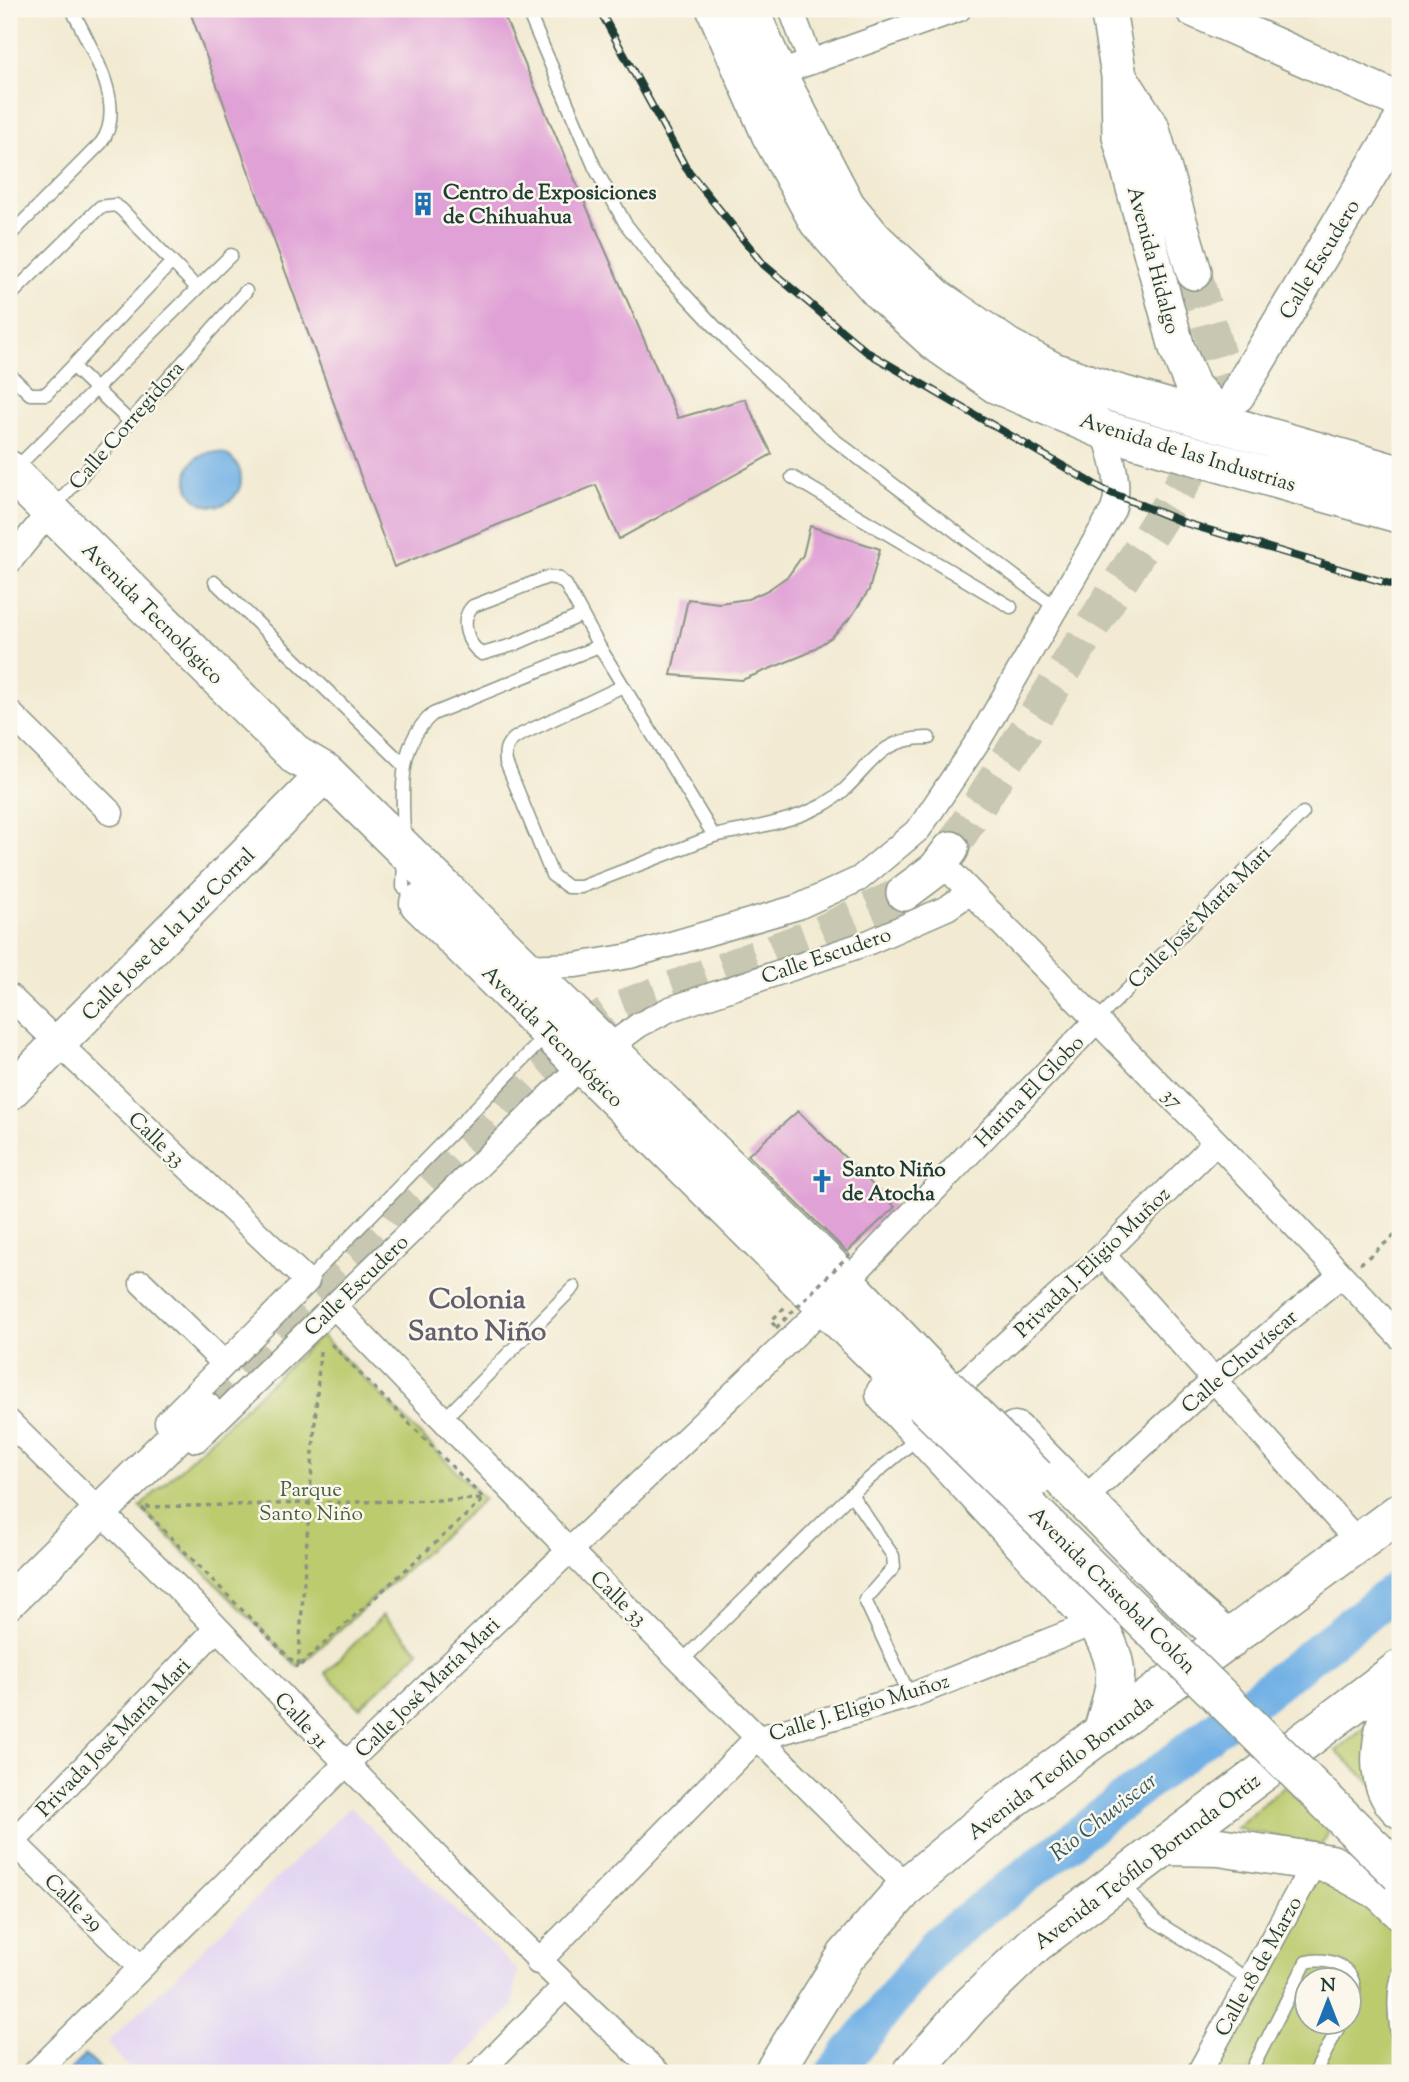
<svg xmlns="http://www.w3.org/2000/svg" width="1409" height="2082" viewBox="0 0 1409 2082" font-family="'Sorts Mill Goudy',serif">
	<rect width="100%" height="100%" fill="#fbf7ec"/>
	<filter id="ink" filterUnits="userSpaceOnUse"><feTurbulence type="fractalNoise" baseFrequency=".0143" numOctaves="2"/><feDisplacementMap in="SourceGraphic" scale="14" xChannelSelector="R" yChannelSelector="G"/><feConvolveMatrix kernelMatrix="1 2 1 2 8 2 1 2 1" color-interpolation-filters="sRGB"/></filter>
	<filter id="wash" filterUnits="userSpaceOnUse"><feTurbulence type="fractalNoise" baseFrequency=".00686" numOctaves="4" result="noise"/><feDisplacementMap in="SourceGraphic" scale="28" xChannelSelector="R" yChannelSelector="G"/><feGaussianBlur stdDeviation="1.57" result="paint"/><feColorMatrix in="noise" values="0 0 0 0 0 0 0 0 0 0 0 0 0 0 0 0 0 1.4 0 .05"/><feComposite in="paint" operator="in"/></filter>
	<g filter="url(#wash)">
		<rect width="100%" height="100%" fill="#f2ead2"/>
		<path fill="#e1d4f3" d="M350,1807L517,1970L513,2007L447,2073H134L107,2043Z"/>
		<path fill="#bccb6e" stroke="#6e8451" stroke-width="2" fill-rule="evenodd" d="M321,1335L484,1499L298,1667L140,1507Z
			M383,1615L419,1651L360,1708L325,1673Z
			M1400,1699L1375,1787L1336,1751Z
			M1284,1786L1331,1828L1321,1846L1236,1828Z
			M1308,1875L1400,1905V2073H1205ZM1308,1980H1350V2022H1308Z"/>
		<path fill="#72b1e5" stroke="#48778c" stroke-width="2" d="M187 479a27 27 0 1 1 54 0a27 27 0 1 1-54 0Z
			M85,2055L105,2073H67Z"/>
		<g fill="none" stroke-linecap="round" stroke-linejoin="round">
			<path stroke="#72b1e5" stroke-width="37" d="M834,2073L938,1943L1400,1587"/>
		</g>
		<g id="blocks">
			<path fill="#e0a1d6" d="M189,9H501L678,418L745,399L772,454L619,539L596,485L394,567Z
				M810,526L880,549L869,590L851,617L832,637L806,654L742,680L671,675L688,599L719,603L748,599L768,590L788,576L803,555Z
				M798,1111L895,1207L847,1252L748,1155Z"/>
		</g>
	</g>
	<g filter="url(#ink)">
		<use href="#blocks" fill-opacity="0" stroke="#889483" stroke-width="2"/>
		<g fill="none" stroke-linecap="round" stroke-linejoin="round">
			<path stroke="#c8c7b2" stroke-width="35" stroke-dasharray="35 18" stroke-linecap="butt" d="M1194,272L1232,404
				M951,849L1213,435
				M204,1409L534,1073L575,1037L612,1011L816,935L904,893"/>
			<g stroke="#889483" stroke-width="15">
				<path id="lane" d="M527,9L595,168L625,223L660,268L735,348L832,438L1054,606
					M9,236L101,143C129,106 89,46 72,9
					M9,297L100,207L115,205L121,209L197,288
					M73,367L129,421
					M9,374L30,394H46L172,262
					M15,469L231,255
					M792,477L1011,607
					M53,508L246,291
					M215,582L405,766
					M599,646L714,836C751,828 789,823 823,805C868,780 870,737 929,738
					M623,686L520,735C507,742 504,748 506,762L552,875L568,887H581L714,836
					M404,837C403,795 396,744 433,714L599,646L566,585L559,579L548,577L473,606C459,619 467,645 482,654L513,645L582,615
					M403,887L404,859
					M1096,1021L1303,813
					M307,1281L546,1036
					M442,1421L574,1287
					M851,1494L893,1556L894,1567L865,1600L910,1696
					M683,1660L851,1494L920,1436
					M1121,1882L1155,1921L1250,1980
					M1400,1969C1389,2000 1397,2028 1400,2060
					M1250,2073L1306,1962C1336,1955 1365,1974 1350,2006
					M1315,2073L1341,2022"/>
			</g>
			<g stroke="#889483" stroke-width="27">
				<path id="street" d="M791,9L811,62
					M777,74L959,9
					M9,562L50,511
					M9,712L111,813
					M942,863L1216,1142L1400,1337
					M523,967L576,965L630,956L798,907L859,879L919,829L980,738L1113,510C1122,484 1111,456 1104,430
					M9,996L307,1281L167,1422
					M605,1050L639,1025L670,1009L867,943L947,908L969,893
					M1103,1255L1358,1542
					M846,1282L1096,1021
					M142,1283L224,1363
					M334,1306L570,1551L907,1886
					M965,1381L1103,1255L1216,1142
					M9,1422C79,1492 151,1559 219,1630C363,1781 505,1932 658,2073
					M196,1440L582,1065
					M1083,1500L1213,1381L1340,1276
					M9,1838L140,1967
					M9,1846L217,1628
					M538,1962L756,1739L910,1696L1096,1622
					M35,2073L345,1765L824,1307
					M479,2073L564,1987
					M1199,2073L1308,1874L1319,1862"/>
			</g>
			<g stroke="#889483" stroke-width="38">
				<path id="secondary" d="M1108,9L1119,76L1120,136L1177,348L1193,387L1230,427
					M1193,9L1400,101
					M1119,76L1151,126L1194,272
					M1237,395L1400,123
					M904,893L936,869L951,849
					M9,1093L326,773
					M9,1601L204,1409"/>
			</g>
			<g stroke="#889483" stroke-width="41">
				<path id="primary" d="M716,9L771,135L818,221L881,292L936,342L996,384L1104,430L1400,514
					M749,9L777,74L846,206L874,240L936,298L1007,347L1054,372L1112,392L1400,475
					M9,470L297,756L326,773L846,1282L945,1386
					M419,903L924,1404
					M885,1394L1096,1622C1125,1670 1116,1683 1102,1734
					M1015,1431L1187,1605L1228,1641
					M1400,1670C1390,1713 1363,1774 1400,1809
					M1167,1846L1219,1847L1331,1864L1380,1891L1400,1910
					M773,2073L846,1956L907,1886L1006,1804L1400,1512
					M912,2073L970,2006L1036,1943L1400,1669"/>
			</g>
			<path stroke="#889483" stroke-width="3.5" stroke-dasharray="5 5" stroke-linecap="butt" d="M1360,1264L1400,1231
				M775,1326L771,1321L786,1306
				M320,1351L298,1667L484,1499L329,1342
				M146,1507L484,1499
				M142,1508L298,1667"/>
			<use href="#lane" stroke="#fff" stroke-width="12"/>
			<use href="#street" stroke="#fff" stroke-width="24"/>
			<use href="#secondary" stroke="#fff" stroke-width="35"/>
			<use href="#primary" stroke="#fff" stroke-width="38"/>
			<g stroke="#1f3d34" stroke-width="8">
				<path id="rail" d="M599,9L686,168L764,265L867,352L1104,490L1185,523L1400,587"/>
			</g>
			<use href="#rail" stroke="#fbf7ec" stroke-width="5" stroke-dasharray="16" stroke-linecap="butt"/>
			<g stroke="#889483" stroke-width="41" stroke-linecap="butt">
				<path id="primary-bridge" d="M945,1386L1036,1477
					M924,1404L1400,1874"/>
			</g>
			<path stroke="#889483" stroke-width="3.5" stroke-dasharray="5 5" stroke-linecap="butt" d="M776,1328L850,1254"/>
			<use href="#primary-bridge" stroke="#fff" stroke-width="38"/>
		</g>
	</g>
	<defs>
		<g id="building-bare" transform="scale(1.89)"><path d="M-4-6H4V6H1V3H-1V6H-4ZM-2.5-4.3h1.7v1.8h-1.7ZM.8-4.3h1.7v1.8H.8ZM-2.5-1h1.7V.8h-1.7ZM.8-1h1.7V.8H.8Z" fill="#1f6fb2" stroke="#fbf7ec" stroke-width="2.5" paint-order="stroke"/></g>
		<g id="church-bare" transform="scale(1.89)"><path d="M-1.2-6h2.4v3.5h3.3v2.4h-3.3V6h-2.4V-.1h-3.3v-2.4h3.3Z" fill="#1f6fb2" stroke="#fbf7ec" stroke-width="2.5" paint-order="stroke"/></g>
	</defs>
	<g fill-rule="evenodd">
		<use href="#building-bare" x="423" y="204"/>
		<use href="#church-bare" x="822" y="1181"/>
	</g>
	<g text-anchor="middle" stroke-width="5" stroke-linejoin="round" paint-order="stroke">
		<g font-size="21" font-weight="bold" fill="#1f3d34" stroke="#fbf7ec" text-anchor="start">
			<text x="443" y="199">Centro de Exposiciones<tspan x="443" dy="24">de Chihuahua</tspan></text>
			<text x="842" y="1176">Santo Niño<tspan x="842" dy="24">de Atocha</tspan></text>
		</g>
		<g font-size="21" fill="#1f3d34" stroke="#fbf7ec">
			<text transform="translate(1319 259) rotate(-59)" y="7">Calle Escudero</text>
			<text transform="translate(1154 260) rotate(75)" y="7">Avenida Hidalgo</text>
			<text transform="translate(126 425) rotate(-49)" y="7">Calle Corregidora</text>
			<text transform="translate(1188 452) rotate(17)" y="7">Avenida de las Industrias</text>
			<text transform="translate(153 613) rotate(45)" y="7">Avenida Tecnológico</text>
			<text transform="translate(1199 917) rotate(-45)" y="7">Calle José María Mari</text>
			<text transform="translate(168 934) rotate(-45)" y="7">Calle Jose de la Luz Corral</text>
			<text transform="translate(826 955) rotate(-19)" y="7">Calle Escudero</text>
			<text transform="translate(553 1036) rotate(45)" y="7">Avenida Tecnológico</text>
			<text transform="translate(1029 1091) rotate(-46)" y="7">Harina El Globo</text>
			<text transform="translate(1173 1098) rotate(45)" y="7">37</text>
			<text transform="translate(157 1139) rotate(44)" y="7">Calle 33</text>
			<text transform="translate(1092 1262) rotate(-44)" y="7">Privada J. Eligio Muñoz</text>
			<text transform="translate(356 1285) rotate(-44)" y="7">Calle Escudero</text>
			<text transform="translate(1239 1361) rotate(-41)" y="7">Calle Chuvíscar</text>
			<text transform="translate(1113 1590) rotate(45)" y="7">Avenida Cristobal Colón</text>
			<text transform="translate(619 1598) rotate(44)" y="7">Calle 33</text>
			<text transform="translate(427 1687) rotate(-44)" y="7">Calle José María Mari</text>
			<text transform="translate(859 1707) rotate(-17)" y="7">Calle J. Eligio Muñoz</text>
			<text transform="translate(302 1720) rotate(47)" y="7">Calle 31</text>
			<text transform="translate(113 1737) rotate(-46)" y="7">Privada José María Mari</text>
			<text transform="translate(1060 1767) rotate(-37)" y="7">Avenida Teofilo Borunda</text>
			<text transform="translate(1147 1861) rotate(-37)" y="7">Avenida Teófilo Borunda Ortiz</text>
			<text transform="translate(74 1902) rotate(44)" y="7">Calle 29</text>
			<text transform="translate(1258 1966) rotate(-61)" y="7">Calle 18 de Marzo</text>
		</g>
		<g font-size="21" fill="#466042" stroke="#fbf7ec">
			<text x="311" y="1496">Parque<tspan x="311" dy="24">Santo Niño</tspan></text>
		</g>
		<g font-size="23" font-style="italic" fill="#345a60" stroke="#fbf7ec">
			<text transform="translate(1103 1816) rotate(-38)" y="8">Rio Chuviscar</text>
		</g>
		<g font-size="28" font-weight="bold" fill="#63606d" stroke="#fbf7ec">
			<text x="477" y="1308">Colonia<tspan x="477" dy="32">Santo Niño</tspan></text>
		</g>
	</g>
	<rect width="1409" height="2082" fill="none" stroke="#fbf7ec" stroke-width="35"/>
	<g transform="translate(1328 2001)"><circle r="33" fill="#fbf7ec" stroke="#a3ada2" stroke-width="2"/>
	<path d="M0-5L12 26L0 18L-12 26Z" fill="#1f6fb2"/>
	<text y="-10" font-size="19" font-weight="bold" text-anchor="middle" fill="#1f3d34">N</text>
	</g>
</svg>
